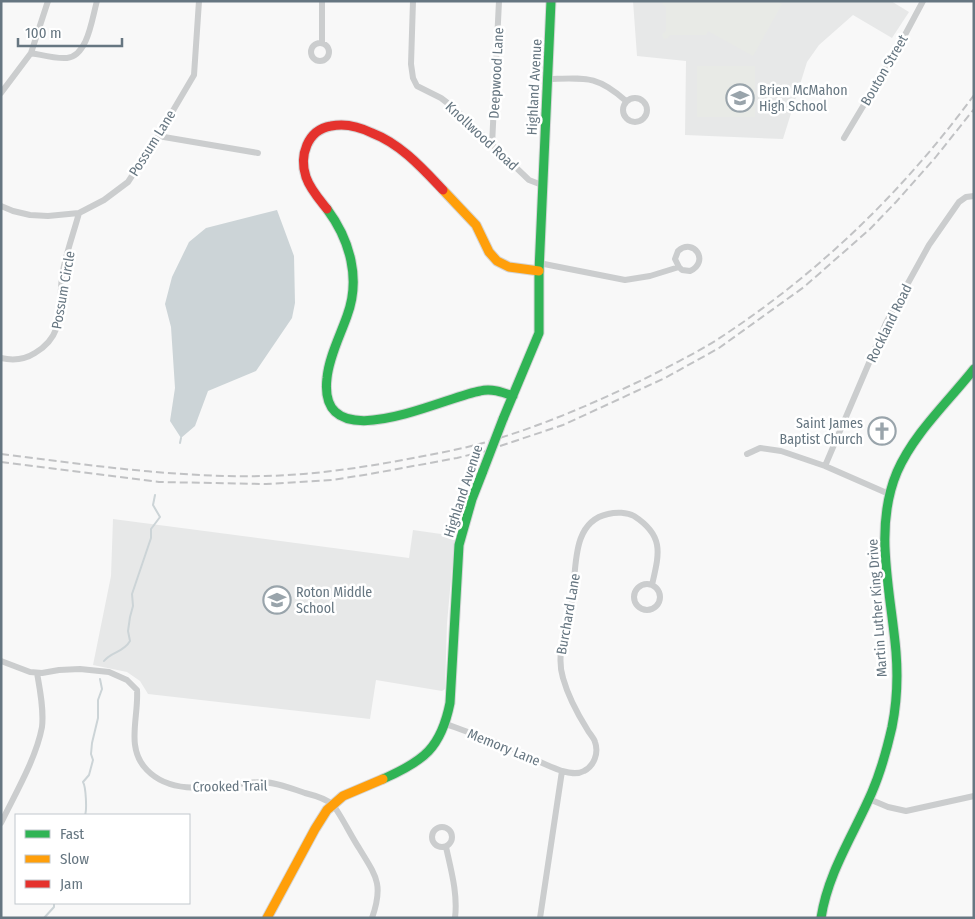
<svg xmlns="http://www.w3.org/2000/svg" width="975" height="919" viewBox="0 0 975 919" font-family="'Fira Sans Condensed',sans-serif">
	<rect width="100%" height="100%" fill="#f8f8f8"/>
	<path fill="#e7e8e8" d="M633,1H891L909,12L892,38L853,15L819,45L807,62L783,139L685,135L686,61L637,56Z
		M113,519L409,558L413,530L455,536L447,623L445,689L442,691L376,680L370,719L148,694L140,681L127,672L93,665L111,576Z"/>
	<path fill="#e8eae6" d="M663,1H777L782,4L753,56L708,31L706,35H670L668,38L664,39L662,35L663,33L666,31V7L662,4Z
		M697,66H755V117H697Z"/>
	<path fill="#ccd4d7" d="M277,210L294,256L295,303L292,318L256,371L208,391L195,426L181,438L170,421L175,388L171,327L165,304L172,277L189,242L206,228Z"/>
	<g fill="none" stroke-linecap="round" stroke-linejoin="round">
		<path stroke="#ccd4d7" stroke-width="2" d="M180,443L181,438
			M104,661C112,651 123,653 130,641L128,631L130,617L133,606L132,594L151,538V529L160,517L153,505L155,495
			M85,815C87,810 86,787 83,782L89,775L93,760L91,754L92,743L98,718V700L102,689L100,679
			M44,918L54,907V903"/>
		<g stroke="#d4d5d6" stroke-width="11">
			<path id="fast" d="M327,209C350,240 361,279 347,316C340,336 329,357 327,378C317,462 444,397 480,391C491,388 502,392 513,396
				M503,419L539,333V271L551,1
				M383,779C424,761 441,748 450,703L459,545L472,499L483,471
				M821,918C828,872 854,834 872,792C881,771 887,749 892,727C897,702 898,677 896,652C891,592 873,529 897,472C914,433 948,402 974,369"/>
		</g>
		<g stroke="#d4d5d6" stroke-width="11">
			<path id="slow" d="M443,190L476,225L489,252L497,261L509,267L539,271
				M267,918L315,829L327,810L343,796L383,779"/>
		</g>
		<g stroke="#d4d5d6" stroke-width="11">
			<path id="jam" d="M327,209C319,199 310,189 306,177C299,156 307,130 331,126C345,123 360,127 372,133C401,144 423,169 443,190"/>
		</g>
		<path stroke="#cbcdce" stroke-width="6" d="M413,1L411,64L413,78L417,86L441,98L454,108L529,180L542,185
			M322,42V1
			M311 52a9 9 0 1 1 18 0a9 9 0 1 1-18 0Z
			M31,53C42,55 56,59 67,58C88,56 92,18 97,1
			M548,79C586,78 597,75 626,101
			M1,93L31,53L48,1
			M623 110a12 12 0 1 1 24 0a12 12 0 1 1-24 0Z
			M158,136L258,153
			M844,138L898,48L923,1
			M492,145L499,1
			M1,206L13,211L30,215L48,216L79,213L104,200L128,182L158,136L194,75L199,1
			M539,263L625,280L650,276L679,267L682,270L690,271C710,262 694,237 678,251L675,259L679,267
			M1,358C14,361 24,360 35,353C66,335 58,308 62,277C64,259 74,232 79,213
			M747,454L760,448L781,451L825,466L889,494
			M825,466L886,323L929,245L959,202L966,197L974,196
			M634 597a13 13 0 1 1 26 0a13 13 0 1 1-26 0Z
			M1,661L30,672L42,673L59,670L80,669L109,672L127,680L137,690C139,717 125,748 147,770C176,800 225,783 261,782C275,782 291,788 305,793C313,795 327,799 333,805C341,815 351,836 359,848C376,876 384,884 372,918
			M446,724C467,732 489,739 510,748C527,755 544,765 562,771C569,773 577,775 584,771C594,766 599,753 595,742C594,738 589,733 587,729C577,713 568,696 563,678C555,652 568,626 572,601C577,571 570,522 608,514C616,512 627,512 634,516C665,536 659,554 652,585
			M869,799L888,807L906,811L974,796
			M1,823C15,794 36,759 42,727C44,710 40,690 37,673
			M432 837a10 10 0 1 1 20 0a10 10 0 1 1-20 0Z
			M446,847C451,870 458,894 455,918
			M540,918L562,771"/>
		<use href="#fast" stroke="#30b455" stroke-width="9"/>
		<use href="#slow" stroke="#ff9f0a" stroke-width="9"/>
		<use href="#jam" stroke="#e5322d" stroke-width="9"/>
		<path stroke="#c1c2c4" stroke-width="2" stroke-dasharray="8 4" stroke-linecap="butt" d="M1,454C89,465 176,478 265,476C313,475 360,468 408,459C433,454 458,450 483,443C539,427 590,405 642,380C666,368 692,355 715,341C816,276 903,192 974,95
			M1,462L159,482L266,484L332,480L370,474L457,458L485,451L563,425L665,378L719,348L804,287L870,229L896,202L935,158L974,109"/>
		<g stroke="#d4d5d6" stroke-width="11" stroke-linecap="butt">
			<path id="fast-bridge" d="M483,471L503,419"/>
		</g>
		<use href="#fast-bridge" stroke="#30b455" stroke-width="9"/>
	</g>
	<defs>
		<g id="school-ring" transform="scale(1.4375)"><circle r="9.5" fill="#fff" stroke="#99a4ab" stroke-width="1.5"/><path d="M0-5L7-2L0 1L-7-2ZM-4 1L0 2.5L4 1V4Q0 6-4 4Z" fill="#99a4ab"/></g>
		<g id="church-ring" transform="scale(1.4375)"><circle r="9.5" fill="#fff" stroke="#99a4ab" stroke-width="1.5"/><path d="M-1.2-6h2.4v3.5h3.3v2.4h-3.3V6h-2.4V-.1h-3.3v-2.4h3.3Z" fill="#99a4ab"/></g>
	</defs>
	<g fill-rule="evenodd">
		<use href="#school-ring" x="740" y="98"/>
		<use href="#church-ring" x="882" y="431"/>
		<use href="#school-ring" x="277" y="600"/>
	</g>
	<g text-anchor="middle" stroke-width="5" stroke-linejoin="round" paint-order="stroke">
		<g font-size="14" fill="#667681" stroke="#fff">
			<text transform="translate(884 70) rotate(-60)" y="5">Bouton Street</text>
			<text transform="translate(496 73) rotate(-87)" y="5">Deepwood Lane</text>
			<text transform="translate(534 87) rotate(-87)" y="5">Highland Avenue</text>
			<text transform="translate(482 136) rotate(43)" y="5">Knollwood Road</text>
			<text transform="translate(152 143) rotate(-58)" y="5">Possum Lane</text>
			<text transform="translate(63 290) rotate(-80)" y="5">Possum Circle</text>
			<text transform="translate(889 323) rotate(-64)" y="5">Rockland Road</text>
			<text transform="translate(463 491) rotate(-72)" y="5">Highland Avenue</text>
			<text transform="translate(877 608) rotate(-94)" y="5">Martin Luther King Drive</text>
			<text transform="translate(568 614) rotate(-80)" y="5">Burchard Lane</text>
			<text transform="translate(504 747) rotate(22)" y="5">Memory Lane</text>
			<text transform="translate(230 786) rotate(-1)" y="5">Crooked Trail</text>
		</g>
		<g font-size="14" fill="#667681" stroke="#fff" text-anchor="start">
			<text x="759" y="95">Brien McMahon<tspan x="759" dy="16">High School</tspan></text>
			<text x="863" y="428" text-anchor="end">Saint James<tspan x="863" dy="16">Baptist Church</tspan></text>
			<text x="296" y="597">Roton Middle<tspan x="296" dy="16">School</tspan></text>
		</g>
	</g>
	<rect width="975" height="919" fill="none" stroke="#667681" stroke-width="5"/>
	<rect x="15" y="814" width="175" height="90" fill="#ffffff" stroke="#c2c8cd"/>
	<rect x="25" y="830" width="25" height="8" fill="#30b455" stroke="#c2c8cd"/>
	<text x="60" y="839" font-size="15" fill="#667681">Fast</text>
	<rect x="25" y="855" width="25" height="8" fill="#ff9f0a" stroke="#c2c8cd"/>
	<text x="60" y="864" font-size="15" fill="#667681">Slow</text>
	<rect x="25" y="880" width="25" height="8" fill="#e5322d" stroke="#c2c8cd"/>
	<text x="60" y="889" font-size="15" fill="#667681">Jam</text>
	<path d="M18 38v8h104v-8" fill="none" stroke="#667681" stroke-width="2.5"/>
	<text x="25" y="38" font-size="15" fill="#667681" stroke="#ffffff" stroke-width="4" paint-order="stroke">100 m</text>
</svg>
